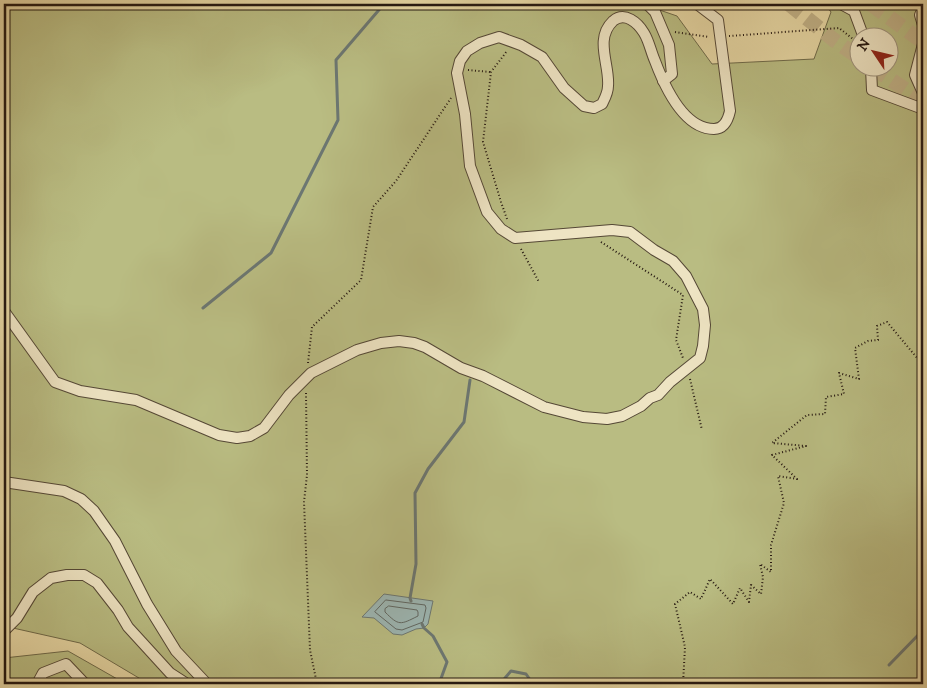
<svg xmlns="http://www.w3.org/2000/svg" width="927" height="688" viewBox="0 0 927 688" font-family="'IM FELL DW Pica',serif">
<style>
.green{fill:#b9bc82;stroke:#6f6a4a;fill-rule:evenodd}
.water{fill:#9cb6b3;stroke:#6c7772}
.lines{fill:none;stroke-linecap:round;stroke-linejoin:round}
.shore{stroke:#606762;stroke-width:1}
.stream{stroke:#6c7772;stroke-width:3}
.highway-tunnel{stroke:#bfb086;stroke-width:15;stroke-dasharray:15 8;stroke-linecap:butt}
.minor-casing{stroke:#554836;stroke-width:12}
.path{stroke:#251811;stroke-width:2;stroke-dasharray:1 2.5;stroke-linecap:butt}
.minor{stroke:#eee4c3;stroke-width:10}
</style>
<rect width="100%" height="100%" fill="#e5d6a3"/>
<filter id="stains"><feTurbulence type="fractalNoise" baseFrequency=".004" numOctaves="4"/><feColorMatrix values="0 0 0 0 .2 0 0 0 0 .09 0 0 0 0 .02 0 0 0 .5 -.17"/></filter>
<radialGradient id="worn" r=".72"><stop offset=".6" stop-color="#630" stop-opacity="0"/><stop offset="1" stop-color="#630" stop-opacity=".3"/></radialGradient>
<g class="green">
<path d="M4,4H642L677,16L712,64L814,59L831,12L825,4H923V684H543L540,681L534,684H149L80,643L4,626ZM860,38H890V68H860Z"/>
<path d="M68,651L126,684H4V658Z"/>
</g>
<path class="water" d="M384,594L433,601L428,624L424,628L416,629L402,635L393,634L374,618L362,617Z"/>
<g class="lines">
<g class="shore">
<path d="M386,600L425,605L426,608L423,622L402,630L396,629L375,612Z"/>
<path d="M389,606L417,610L418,612V616C400,625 399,626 385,612V609Z"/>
</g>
<g class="stream">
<path d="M203,308L271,253L338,120L336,60L384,4"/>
<path d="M411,601L410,598L416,564L415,493L428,469L464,422L470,380"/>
<path d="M422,624L424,628L433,636L447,662L439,684"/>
<path d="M889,665L923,630"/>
<path d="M500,684L511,671L526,674L533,684"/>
</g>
<g class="highway-tunnel">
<path d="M789,4L834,40L860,58"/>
<path d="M871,4L923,42"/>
<path d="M873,68L923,101"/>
</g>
<g class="minor-casing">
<g id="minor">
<path d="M647,4L655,12L669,45L672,74L663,81"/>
<path d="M841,4L854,11L864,38"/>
<path d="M923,8L920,15L923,25"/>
<path d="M923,44L915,75L923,93"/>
<path d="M871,68L872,90L923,109"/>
<path d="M4,311L55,382L80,391L136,400L219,435L237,438L250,436L264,428L289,395L311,373L357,350L381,343L399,341L414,343L425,347L461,368L483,376L544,407L583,417L607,419L622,416L641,406L650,398L658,395L670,382L700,358L703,346L705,325L703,309L686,276L673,261L654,250L630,232L612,230L515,238L501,229L487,212L470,166L465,114L457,73L460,61L467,51L480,43L499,37L521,45L542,57L564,88L584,106L594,108L602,104C605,98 608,93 608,86C610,65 594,39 613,21C625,11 638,23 644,33C649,41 651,52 655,61C664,85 683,129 714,129C724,129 728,120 730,111L718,20L697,4"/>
<path d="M4,482L64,491L81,499L94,511L115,541L147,604L176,651L207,684"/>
<path d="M4,631L17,618L33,592L51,578L67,575H84L97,583L118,610L128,627L170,673L187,684"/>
<path d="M37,684L43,673L66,664L85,684"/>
</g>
</g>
<g class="path">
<path d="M675,32L709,37"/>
<path d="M729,36L839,28L853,39"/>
<path d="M468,70L490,72"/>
<path d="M507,219L501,202L483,142L491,72L507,51"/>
<path d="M601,242L683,295L676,340L683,358"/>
<path d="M521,249L539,282"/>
<path d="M308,363L312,327L361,280L373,207L396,181L451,98"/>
<path d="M690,379L702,430"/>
<path d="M306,393L307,475L304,502L310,650L317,684"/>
<path d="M683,684L685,647L675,604L690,592L701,599L710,579L733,604L740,588L749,602L751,585L761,594L763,577L760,564L771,572V545L784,503L778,476L797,479L772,455L806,446L772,443L807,415L825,414L826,397L844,394L839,373L859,379L855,348L868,341L878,340L877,326L887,322L923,365"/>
</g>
<use href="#minor" class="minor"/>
</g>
<rect width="927" height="688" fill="none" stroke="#e5d6a3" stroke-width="20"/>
<rect x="5" y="5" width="917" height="678" fill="none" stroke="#251811" stroke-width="2.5"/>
<rect x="10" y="10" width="907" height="668" fill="none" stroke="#251811"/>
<g transform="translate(874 52) rotate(305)"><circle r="24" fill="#eee4c3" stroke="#9e927c"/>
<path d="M0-4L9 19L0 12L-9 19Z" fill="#8f2418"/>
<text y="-8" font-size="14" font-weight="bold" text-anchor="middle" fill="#251811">N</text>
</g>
<rect width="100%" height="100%" filter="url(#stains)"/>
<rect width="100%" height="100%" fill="url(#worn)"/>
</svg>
